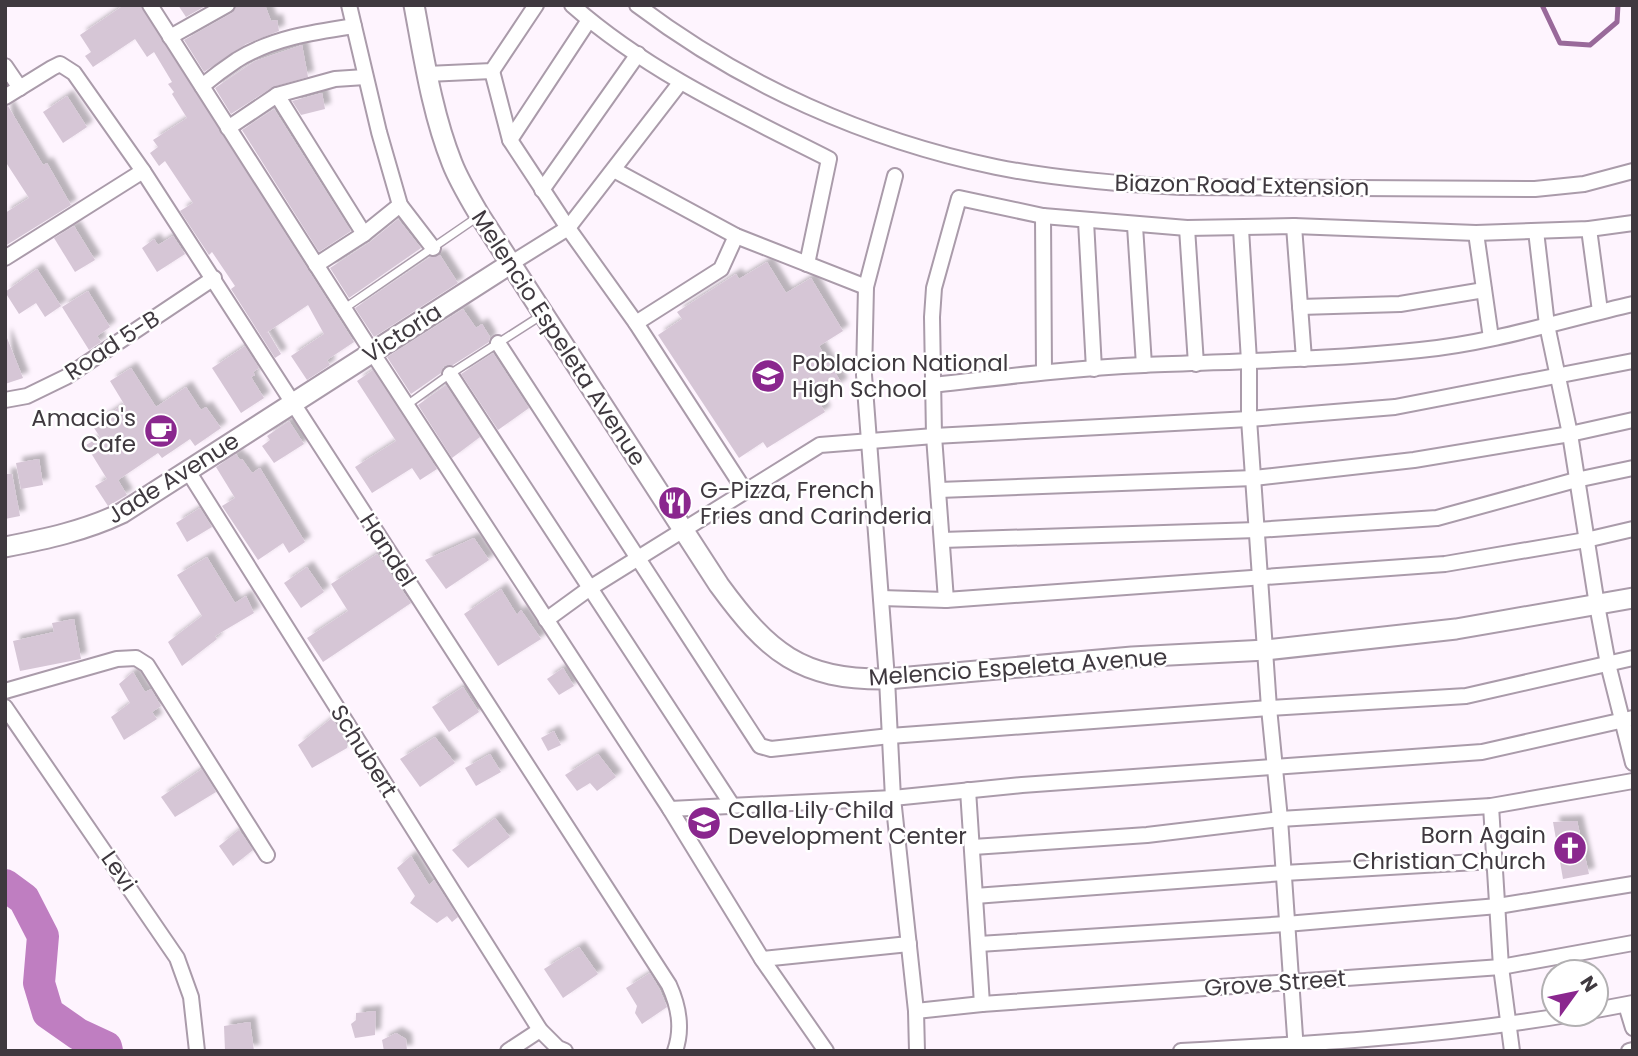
<svg xmlns="http://www.w3.org/2000/svg" width="1638" height="1056" viewBox="0 0 1638 1056" font-family="Poppins,sans-serif">
<style>
.lines{fill:none;stroke-linecap:round;stroke-linejoin:round}
.stream{stroke:#99699a;stroke-width:5}
.river{stroke:#bf7ec1;stroke-width:32}
.building{fill:#d6c6d6;filter:url(#shadow)}
.service-casing{stroke:#aa9baa;stroke-width:10}
.minor-casing{stroke:#aa9baa;stroke-width:18}
.tertiary-casing{stroke:#aa9baa;stroke-width:23}
.service{stroke:#fff;stroke-width:7}
.minor{stroke:#fff;stroke-width:14}
.tertiary{stroke:#fff;stroke-width:19}
.labels{text-anchor:middle;dominant-baseline:central;stroke-width:5;stroke-linejoin:round;paint-order:stroke}
.street-label{font-size:23px;fill:#3f393f;stroke:#fff}
.poi-label{font-size:23px;fill:#3f393f;stroke:#fff;text-anchor:start}
</style>
<defs>
<filter id="shadow"><feDropShadow dx="6" dy="-6" stdDeviation="2" flood-color="#0004"/></filter>
</defs>
<rect width="100%" height="100%" fill="#fef4fe"/>
<g class="lines">
<path class="stream" d="M1542,5L1560,43L1590,45L1617,22L1618,5"/>
<path class="river" d="M5,885L24,899L43,936L39,983L48,1013L78,1034L106,1047L107,1051"/>
</g>
<g class="building">
<path d="M124,5H140L354,342L327,360L330,365L307,380L291,356L324,334L308,305L266,333L268,332L281,354L275,358L231,289L235,286L212,252L209,255L180,211L193,203L165,161L159,166L150,153L158,147L153,140L187,118L172,94L174,92L168,84L172,82L154,52L147,57L135,39L93,67L85,56L91,52L80,35Z"/>
<path d="M178,5H207L186,17Z"/>
<path d="M237,5H265L271,21L277,20L279,31L246,44L204,72L184,40L232,13Z"/>
<path d="M302,45L308,77L273,87L231,114L215,88L255,61Z"/>
<path d="M322,93L325,109L301,115L292,101Z"/>
<path d="M67,96L87,127L63,143L43,112Z"/>
<path d="M8,106L43,165L47,163L71,205L5,246V213L29,198L5,161V107Z"/>
<path d="M274,109L351,231L319,252L242,130Z"/>
<path d="M398,219L421,248L349,298L330,268L370,242Z"/>
<path d="M74,226L95,260L75,272L54,238Z"/>
<path d="M173,236L185,254L157,272L142,248L154,239L158,245Z"/>
<path d="M440,255L458,283L374,337L355,308L430,257Z"/>
<path d="M767,262L786,293L811,278L843,331L819,346L842,384L817,399L825,412L767,448L763,442L739,458L658,335L682,319L677,312L736,274L739,279Z"/>
<path d="M37,269L61,306L45,317L36,303L19,314L5,292Z"/>
<path d="M88,291L110,327L97,336L101,342L89,350L62,307Z"/>
<path d="M463,309L476,328L482,324L490,337L489,342L453,365L444,366L441,373L411,394L387,357Z"/>
<path d="M5,333L23,378L5,384Z"/>
<path d="M245,346L259,368L253,372L255,375L251,377L264,398L241,413L212,368Z"/>
<path d="M493,353L529,408L498,430L461,374Z"/>
<path d="M131,368L156,407L186,387L201,410L206,407L221,428L195,446L190,439L162,458L158,453L118,480L127,495L108,506L95,486L107,479L86,445L100,437L92,425L124,404L110,381Z"/>
<path d="M373,370L437,469L420,480L412,468L372,493L355,467L396,441L357,381Z"/>
<path d="M446,385L480,437L452,458L418,405Z"/>
<path d="M289,421L304,444L274,463L262,446L270,440L267,436Z"/>
<path d="M236,454L240,460L242,459L252,473L260,468L305,542L289,553L283,543L258,560L222,506L235,498L216,467Z"/>
<path d="M39,459L43,485L21,489L16,463Z"/>
<path d="M5,474H12L20,516L5,519Z"/>
<path d="M200,508L212,527L187,542L176,523Z"/>
<path d="M474,538L489,560L446,589L425,560Z"/>
<path d="M377,554L411,603L323,662L307,638L348,611L331,584Z"/>
<path d="M207,557L235,603L246,596L254,613L215,636L217,639L182,666L168,642L202,616L177,575Z"/>
<path d="M307,567L324,592L301,608L284,583Z"/>
<path d="M501,589L517,615L521,610L541,639L498,666L464,614Z"/>
<path d="M74,619L81,659L20,671L13,641L54,632L52,623Z"/>
<path d="M563,668L574,686L559,695L547,679Z"/>
<path d="M133,672L145,692L151,689L161,706L152,712L157,719L124,740L111,717L130,703L119,684Z"/>
<path d="M463,687L479,712L449,732L432,707Z"/>
<path d="M332,718L347,742V748L312,768L298,745Z"/>
<path d="M554,731L561,745L548,751L541,738Z"/>
<path d="M435,737L455,763L420,787L400,759Z"/>
<path d="M490,754L501,772L476,786L465,768Z"/>
<path d="M598,754L616,777L597,791L590,783L577,791L565,775Z"/>
<path d="M202,769L216,792L175,817L161,797Z"/>
<path d="M495,818L510,837L468,868L452,850Z"/>
<path d="M1577,821L1589,874L1563,879L1553,822Z"/>
<path d="M239,830L253,850L233,866L219,846Z"/>
<path d="M411,856L429,885L434,880L458,917L452,922L447,916L437,923L410,903L415,896L397,868Z"/>
<path d="M579,947L598,974L563,998L544,969Z"/>
<path d="M650,973L660,990L667,1007L642,1024L635,1013L637,1006L626,988Z"/>
<path d="M376,1011L375,1035L355,1038L351,1024L356,1020V1013Z"/>
<path d="M250,1022L254,1051H225L224,1026Z"/>
<path d="M396,1033L406,1039L407,1051H384L382,1040Z"/>
</g>
<g class="lines">
<g class="service-casing">
<g id="service">
<path d="M345,308L479,216"/>
<path d="M407,405L450,374L542,315"/>
</g>
</g>
<g class="minor-casing">
<g id="minor">
<path d="M150,5L372,352L670,809L762,959L826,1051"/>
<path d="M349,5L379,132L400,205L433,248"/>
<path d="M572,5C648,72 740,114 829,159L807,264"/>
<path d="M637,5C743,85 866,140 996,167C1056,179 1119,184 1180,187L1535,189L1584,184L1633,171"/>
<path d="M170,37L227,5"/>
<path d="M5,66L20,88"/>
<path d="M492,71L510,140L568,228L636,323L745,491"/>
<path d="M427,74L492,71L536,5"/>
<path d="M202,86C213,77 225,68 237,60C272,38 314,32 354,26"/>
<path d="M277,95L364,234"/>
<path d="M5,97L52,68L60,64L74,73L143,171L669,985C679,1007 683,1028 675,1051"/>
<path d="M228,128L277,95L335,79L365,77"/>
<path d="M510,140L589,20"/>
<path d="M614,170L736,236L866,287"/>
<path d="M895,176L866,287L864,375L887,679L893,798L916,1011L917,1051"/>
<path d="M542,190L638,54"/>
<path d="M1043,216L1044,372"/>
<path d="M1086,221L1094,369"/>
<path d="M1135,226L1144,365"/>
<path d="M1294,226L1304,359"/>
<path d="M1187,228L1196,364"/>
<path d="M1241,229L1249,361V419L1269,708L1280,819L1296,1051"/>
<path d="M1589,229L1600,311"/>
<path d="M1536,231L1547,325L1570,434L1597,605L1608,664L1633,763"/>
<path d="M1476,233L1491,338"/>
<path d="M5,258L143,171"/>
<path d="M510,264L568,228L680,83"/>
<path d="M316,265L364,234L400,205"/>
<path d="M1300,307L1400,304L1484,290"/>
<path d="M636,323L721,269L736,236"/>
<path d="M498,343L760,746L771,749L890,736L1269,708L1466,696L1633,658"/>
<path d="M450,374L732,805"/>
<path d="M933,385C1003,377 1074,368 1144,365C1236,361 1328,360 1420,350C1492,343 1563,320 1633,304"/>
<path d="M5,400L27,396L66,377L214,278"/>
<path d="M188,471L540,1030L558,1048L565,1051"/>
<path d="M939,490L1254,478L1414,460L1570,434L1633,420"/>
<path d="M942,540L1257,530L1437,518L1576,480L1633,468"/>
<path d="M881,598L946,600L1445,564L1586,540L1633,529"/>
<path d="M946,600L934,436L932,317L934,288L959,198L1043,216L1187,228L1294,226L1476,233L1589,229L1633,223"/>
<path d="M546,620L590,588L820,445L934,436L1249,419L1395,407L1633,361"/>
<path d="M5,691L117,659L136,658L147,665L267,855"/>
<path d="M5,707L177,958L191,997L197,1051"/>
<path d="M968,790L982,1004"/>
<path d="M1491,806L1501,967L1512,1051"/>
<path d="M670,809L893,798L1022,785L1482,752L1633,718"/>
<path d="M973,847L1147,835L1280,819L1491,806L1633,781"/>
<path d="M975,896L1284,873L1494,861"/>
<path d="M979,944L1286,924L1498,906L1633,884"/>
<path d="M762,959L909,944"/>
<path d="M1626,1005L1633,1028"/>
<path d="M1596,1010L1633,1003"/>
<path d="M916,1011L982,1004L1501,967L1633,943"/>
<path d="M508,1051L540,1030"/>
<path d="M1181,1051C1312,1044 1444,1036 1573,1014"/>
<path d="M1629,1051L1633,1050"/>
</g>
</g>
<g class="tertiary-casing">
<g id="tertiary">
<path d="M414,5C424,58 432,113 452,163C459,181 470,199 480,216L719,585C768,652 800,680 887,679L1132,657L1266,650L1456,629L1633,598"/>
<path d="M5,547C46,539 84,531 122,513L510,264"/>
</g>
</g>
<use href="#service" class="service"/>
<use href="#minor" class="minor"/>
<use href="#tertiary" class="tertiary"/>
</g>
<defs>
<g id="school-disc" transform="scale(1.75)"><circle r="9.5" fill="#8a278e" stroke="#fff"/><path d="M0-5L7-2L0 1L-7-2ZM-4 1L0 2.5L4 1V4Q0 6-4 4Z" fill="#fff"/></g>
<g id="cafe-disc" transform="scale(1.75)"><circle r="9.5" fill="#8a278e" stroke="#fff"/><path d="M-5.5-4.5H6V0H3Q3 3.5 0 3.5H-2.5Q-5.5 3.5-5.5 0ZM3-3.2v2h1.7v-2ZM-6 4.5H4V6H-6Z" fill="#fff"/></g>
<g id="restaurant-disc" transform="scale(1.75)"><circle r="9.5" fill="#8a278e" stroke="#fff"/><path d="M-5-6h1v4h1v-4h1v4h1v-4h1v5L-1.5 .5V6h-2V.5L-5-1ZM5-6V6H3V1.5H1.5Q1.5-4 5-6Z" fill="#fff"/></g>
<g id="church-disc" transform="scale(1.75)"><circle r="9.5" fill="#8a278e" stroke="#fff"/><path d="M-1.2-6h2.4v3.5h3.3v2.4h-3.3V6h-2.4V-.1h-3.3v-2.4h3.3Z" fill="#fff"/></g>
</defs>
<g fill-rule="evenodd">
<use href="#school-disc" x="768" y="376"/>
<use href="#cafe-disc" x="161" y="431"/>
<use href="#restaurant-disc" x="675" y="503"/>
<use href="#school-disc" x="704" y="823"/>
<use href="#church-disc" x="1570" y="848"/>
</g>
<g class="labels">
<g class="street-label">
<text transform="translate(1242 185) rotate(1)">Biazon Road Extension</text>
<text transform="translate(402 333) rotate(-33)">Victoria</text>
<text transform="translate(559 338) rotate(57)">Melencio Espeleta Avenue</text>
<text transform="translate(112 345) rotate(-33)">Road 5-B</text>
<text transform="translate(173 478) rotate(-32)">Jade Avenue</text>
<text transform="translate(388 550) rotate(57)">Handel</text>
<text transform="translate(1018 667) rotate(-4)">Melencio Espeleta Avenue</text>
<text transform="translate(364 751) rotate(58)">Schubert</text>
<text transform="translate(119 871) rotate(55)">Levi</text>
<text transform="translate(1275 983) rotate(-4)">Grove Street</text>
</g>
<g class="poi-label">
<text x="792" y="363">Poblacion National<tspan x="792" dy="26">High School</tspan></text>
<text x="136" y="418" text-anchor="end">Amacio's<tspan x="136" dy="26">Cafe</tspan></text>
<text x="700" y="490">G-Pizza, French<tspan x="700" dy="26">Fries and Carinderia</tspan></text>
<text x="728" y="810">Calla Lily Child<tspan x="728" dy="26">Development Center</tspan></text>
<text x="1546" y="835" text-anchor="end">Born Again<tspan x="1546" dy="26">Christian Church</tspan></text>
</g>
</g>
<rect width="1638" height="1056" fill="none" stroke="#3f393f" stroke-width="14"/>
<g transform="translate(1575 993) rotate(57)"><circle r="33" fill="#ffffff" stroke="#b2b0b2" stroke-width="2"/>
<path d="M0-5L12 26L0 18L-12 26Z" fill="#8a278e"/>
<text y="-10" font-size="19" font-weight="bold" text-anchor="middle" fill="#3f393f">N</text>
</g>
</svg>
